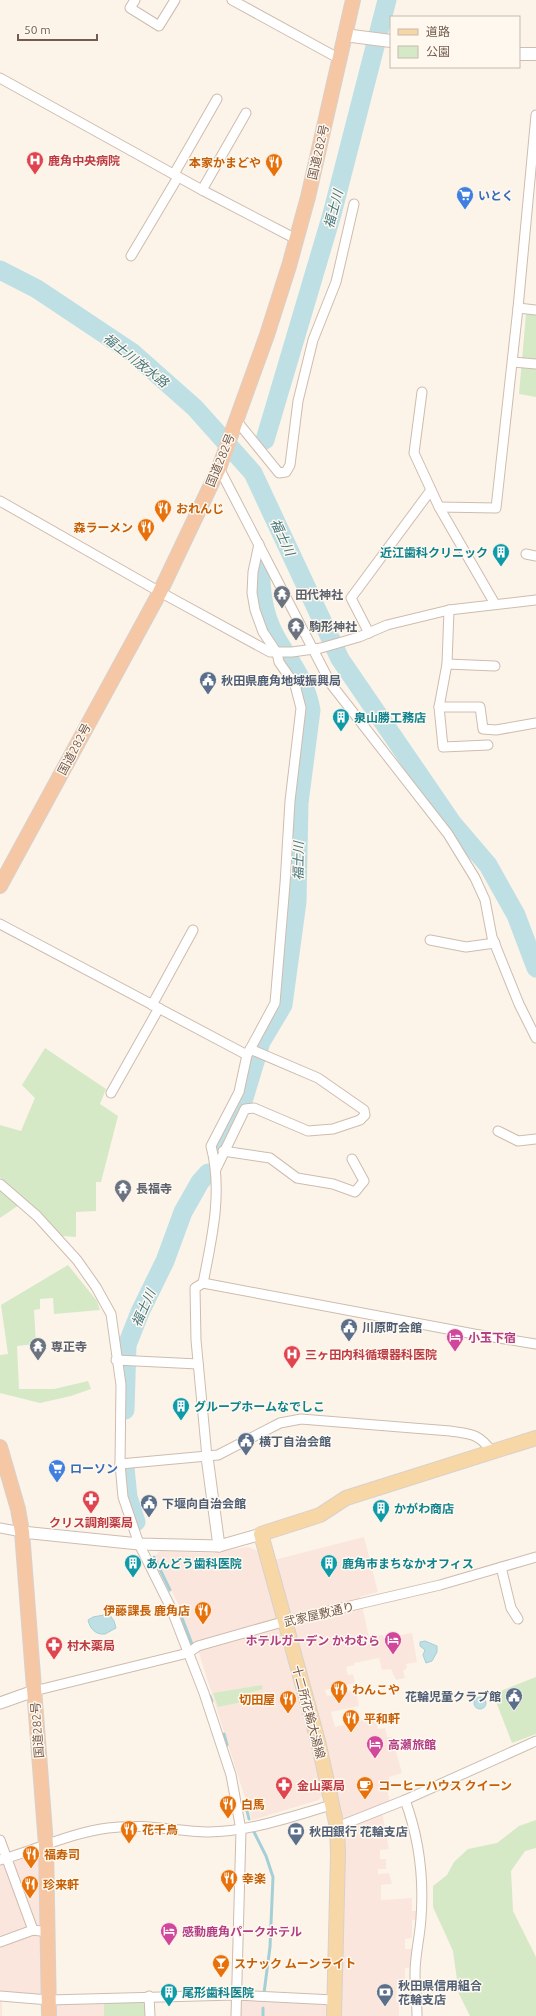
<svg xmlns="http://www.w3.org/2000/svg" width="536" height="2016" viewBox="0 0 536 2016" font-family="Ubuntu,'Noto Sans JP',sans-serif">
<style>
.commercial{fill:#fbe6dd}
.green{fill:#d5e9c7}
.water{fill:#bee0e5;stroke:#a4cfd6}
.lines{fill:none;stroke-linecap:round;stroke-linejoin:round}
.stream{stroke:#a4cfd6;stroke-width:3}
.river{stroke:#bee0e5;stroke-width:19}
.minor-casing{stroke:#cebcaf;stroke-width:11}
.tertiary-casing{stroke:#cebcaf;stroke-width:13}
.secondary-casing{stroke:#d2beaf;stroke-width:14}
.primary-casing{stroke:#d8d1cd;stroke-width:16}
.trunk-casing{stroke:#d8d1cd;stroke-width:16}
.minor{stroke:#fff;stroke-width:9}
.tertiary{stroke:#fff;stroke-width:11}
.secondary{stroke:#fff;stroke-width:12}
.primary{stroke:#f7d7a5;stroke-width:14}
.trunk{stroke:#f5c7a4;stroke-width:14}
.labels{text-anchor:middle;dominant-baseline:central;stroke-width:3;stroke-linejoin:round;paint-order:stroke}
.street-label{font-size:12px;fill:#755b4d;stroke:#fef8ef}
.health-label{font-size:12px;font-weight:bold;fill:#be3a42;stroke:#fef8ef;text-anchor:start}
.food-label{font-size:12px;font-weight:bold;fill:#c56008;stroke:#fef8ef;text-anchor:start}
.shop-label{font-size:12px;font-weight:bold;fill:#366cbe;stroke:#fef8ef;text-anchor:start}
.culture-label{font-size:12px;font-weight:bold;fill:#0d838f;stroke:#fef8ef;text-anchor:start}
.worship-label{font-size:12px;font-weight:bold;fill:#5b616d;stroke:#fef8ef;text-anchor:start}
.service-label{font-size:12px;font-weight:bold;fill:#4e5e75;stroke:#fef8ef;text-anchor:start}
.hotel-label{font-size:12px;font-weight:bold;fill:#b23c85;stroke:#fef8ef;text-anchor:start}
.water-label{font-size:13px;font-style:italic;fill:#447780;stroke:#fef8ef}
</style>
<rect width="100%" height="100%" fill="#fcf4e9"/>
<g class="commercial">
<path d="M364,1537L378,1592L360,1597L369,1637L383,1635L384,1638L412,1633L417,1662L406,1664L407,1668L403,1671L405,1678L396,1680L391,1669L382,1670L379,1658L354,1663L355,1665L346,1667L348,1675L353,1674L355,1683L325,1690L327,1696L356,1690L359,1706L331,1712L335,1727L375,1717L378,1729L385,1728L387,1737H392L402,1773L389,1777L390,1782L386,1783L390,1804L342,1823L274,1560Z"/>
<path d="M248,1547L256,1550L264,1557L324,1793L319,1800L252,1820L198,1650L194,1645L179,1606L155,1556L160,1551L211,1553Z"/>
<path d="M382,1812L389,1849L380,1850V1859H386V1869H378V1874L389,1873L392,1884L381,1885V1900L412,1898V1911H421L422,1919L412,1920V1938L405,1939V1949H417V1967L405,1968V1982H397L396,2001L399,2002V2016H340L343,1828Z"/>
<path d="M46,1845L49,2000L104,1998V2016H49V2000L2,1997V2016H0V1860Z"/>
<path d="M235,1995L334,2000V2016H236Z"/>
</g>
<g class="green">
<path d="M529,312H536V397L519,394L526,314Z"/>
<path d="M45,1048L106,1089L100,1104L118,1116L101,1182H96V1211L76,1212V1237L62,1236L0,1177V1125L21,1131L35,1098L22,1085Z"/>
<path d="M0,1188L19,1205L0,1218Z"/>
<path d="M68,1265L97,1301L100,1310L54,1314L53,1298L40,1299V1309L34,1310L36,1344L17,1346L19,1389H54L88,1381L91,1389L71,1396L40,1403L0,1393V1355L8,1354L1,1305Z"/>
<path d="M536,1677V1734L512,1743L493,1694Z"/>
<path d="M262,1685L263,1689L242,1695L243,1702L218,1707L213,1693Z"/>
<path d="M536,1820V1848L525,1851L511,1871L513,1911L536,1957V2016H470L459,1994L453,1951L433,1907V1886L447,1875L454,1862L468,1849L497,1843L519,1826Z"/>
<path d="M145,1996L146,2016H104V1998Z"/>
</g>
<g class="water">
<path d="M109,1614L114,1621L116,1628L105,1634C96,1635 90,1629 88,1620L93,1617Z"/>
<path d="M425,1641L437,1646V1652L432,1661L426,1663L423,1655L425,1650L420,1646V1642Z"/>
<circle cx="480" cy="1703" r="6"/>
</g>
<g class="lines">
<g class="stream">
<path d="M154,1557L170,1590"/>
<path d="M182,1618L192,1644"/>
<path d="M210,1696L212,1701"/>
<path d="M224,1734L227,1745"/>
<path d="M247,1811L249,1819"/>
<path d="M254,1832L266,1856L273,1877L270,1947L264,1993"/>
<path d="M263,2016V2008"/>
</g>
<g class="river">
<path d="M0,270L37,289L133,353L195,408L253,473L340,659L453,824L488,865L516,915L536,968"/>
<path d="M265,440L332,214L387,0"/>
<path d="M219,1153L244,1098L261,1042L283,1005L297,902L299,803L311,710C306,681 291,663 277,639C264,617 260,589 261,565"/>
<path d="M125,1410L127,1345L140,1312L165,1261L183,1212L200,1182L208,1173"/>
<path d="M125,1468L128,1497L136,1522"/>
</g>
<g class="minor-casing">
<g id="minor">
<path d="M135,0L130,8L159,26L175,0"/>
<path d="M232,0L338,58"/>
<path d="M0,78L202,190L296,239"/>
<path d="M174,174L217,99"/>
<path d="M202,190L246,113"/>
<path d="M131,256L178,177"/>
<path d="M518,308L536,310"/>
<path d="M513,362L536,364"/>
<path d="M422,392L414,453L439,507L495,604"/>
<path d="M236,420L279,473L286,472L290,465L298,401L313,340L336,282L354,204"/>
<path d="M219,468L331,684L448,834L475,878L485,900L492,937L519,1004L536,1038"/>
<path d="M0,501L160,592L270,652H292L321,648L359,637L387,625L449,610L536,600"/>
<path d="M439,507L496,508L518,308L536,115"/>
<path d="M526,554L536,556"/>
<path d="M449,610L447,664L439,707L443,747L488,745"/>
<path d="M369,633L351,598L431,490"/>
<path d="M447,664L495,666"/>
<path d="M439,707H480L483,729L496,730L536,723"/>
<path d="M0,924L247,1055"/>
<path d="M430,940L466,947L495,943"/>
<path d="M152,1005L193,930"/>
<path d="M111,1093L159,1008"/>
<path d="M498,1131L518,1141L536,1139"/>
<path d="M223,1151L270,1158L297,1178L333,1184L355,1192L364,1181L352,1159"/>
<path d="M216,1169L245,1109L254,1108L308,1131L333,1129L360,1120L365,1115L364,1110L318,1078L250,1049"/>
<path d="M0,1184L37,1216L77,1260L96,1287L111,1314L121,1385L120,1464L123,1497L139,1544L171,1608L204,1693L231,1775L241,1830L236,2016"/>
<path d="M203,1283L474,1334L536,1344"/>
<path d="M116,1360L198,1364"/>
<path d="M207,1457L196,1340L195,1288L203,1283C212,1238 223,1191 211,1146L239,1092L247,1055L275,1003L285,884L290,801L301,708L295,685L279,662L277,653L263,632L255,610L252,593L253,572L259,544"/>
<path d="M120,1464L218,1455L280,1423L301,1419L450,1431C470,1434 479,1433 492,1452"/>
<path d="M0,1528L22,1532"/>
<path d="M501,1567L511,1608L518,1619"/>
<path d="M34,1691L188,1653L198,1646L286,1621L440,1585L536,1557"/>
<path d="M405,1800C419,1838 424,1878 421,1918C420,1937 415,1954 415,1973C415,1987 417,2002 417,2016"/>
<path d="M337,1827L405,1800L536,1741"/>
<path d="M0,1840L33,1930L48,1932"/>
<path d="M0,1860C36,1850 70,1833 108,1828C142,1823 174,1831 208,1832C250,1832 292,1816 332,1805"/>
<path d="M0,1942L33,1930"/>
<path d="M0,1996L49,2000L235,1995L334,2000"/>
<path d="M149,1996L150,2016"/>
</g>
</g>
<g class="tertiary-casing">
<g id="tertiary">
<path d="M207,1457L219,1546L261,1534"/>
<path d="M22,1532L139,1544L219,1546"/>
<path d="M0,1703L34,1691"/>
</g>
</g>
<g class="secondary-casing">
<g id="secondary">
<path d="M344,35L391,41"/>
<path d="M519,54H536"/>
</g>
</g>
<g class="primary-casing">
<path id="primary" d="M334,2016L338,1854L337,1827L318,1741L261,1534L320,1515L346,1498L536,1438"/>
</g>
<g class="trunk-casing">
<g id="trunk">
<path d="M0,886L160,592L219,468L267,335L289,266L308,197L353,0"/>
<path d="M0,1447L18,1509L22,1532L46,1845L49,2016"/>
</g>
</g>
<use href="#minor" class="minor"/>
<use href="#tertiary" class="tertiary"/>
<use href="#secondary" class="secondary"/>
<use href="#primary" class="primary"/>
<use href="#trunk" class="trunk"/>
</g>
<defs>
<g id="hospital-pin" transform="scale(0.9)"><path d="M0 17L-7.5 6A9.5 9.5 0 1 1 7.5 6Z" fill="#e0444e" stroke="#fef8ef"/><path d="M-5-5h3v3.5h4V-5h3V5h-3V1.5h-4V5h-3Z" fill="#fff"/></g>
<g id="restaurant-pin" transform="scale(0.9)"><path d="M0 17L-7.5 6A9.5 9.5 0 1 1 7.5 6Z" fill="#e8710a" stroke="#fef8ef"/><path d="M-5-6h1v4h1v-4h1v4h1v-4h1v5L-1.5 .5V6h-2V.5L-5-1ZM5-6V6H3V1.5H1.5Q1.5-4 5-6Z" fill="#fff"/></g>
<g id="supermarket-pin" transform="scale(0.9)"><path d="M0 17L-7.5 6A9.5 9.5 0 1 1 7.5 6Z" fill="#3f7fe0" stroke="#fef8ef"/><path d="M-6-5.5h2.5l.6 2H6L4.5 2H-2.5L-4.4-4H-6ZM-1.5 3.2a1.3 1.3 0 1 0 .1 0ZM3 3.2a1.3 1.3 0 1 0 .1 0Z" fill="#fff"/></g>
<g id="building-pin" transform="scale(0.9)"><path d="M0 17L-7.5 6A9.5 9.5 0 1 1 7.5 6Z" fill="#0f9aa8" stroke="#fef8ef"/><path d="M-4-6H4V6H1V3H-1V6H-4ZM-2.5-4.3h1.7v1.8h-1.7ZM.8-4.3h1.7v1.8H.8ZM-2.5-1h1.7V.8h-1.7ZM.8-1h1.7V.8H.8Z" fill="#fff"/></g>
<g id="temple-pin" transform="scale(0.9)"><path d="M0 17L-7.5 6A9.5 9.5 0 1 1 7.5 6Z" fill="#6b7280" stroke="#fef8ef"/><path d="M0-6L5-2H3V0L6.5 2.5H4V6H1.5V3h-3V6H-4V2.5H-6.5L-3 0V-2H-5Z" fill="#fff"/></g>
<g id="civic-pin" transform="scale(0.9)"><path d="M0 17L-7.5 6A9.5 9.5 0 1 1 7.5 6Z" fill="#5c6f8a" stroke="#fef8ef"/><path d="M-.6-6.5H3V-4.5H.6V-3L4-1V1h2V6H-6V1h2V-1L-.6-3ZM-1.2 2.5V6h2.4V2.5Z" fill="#fff"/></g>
<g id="hotel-pin" transform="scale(0.9)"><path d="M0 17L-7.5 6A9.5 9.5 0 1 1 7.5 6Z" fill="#d1479c" stroke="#fef8ef"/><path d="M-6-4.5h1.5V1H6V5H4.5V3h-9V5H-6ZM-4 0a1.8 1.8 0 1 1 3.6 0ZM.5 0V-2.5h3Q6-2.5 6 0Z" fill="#fff"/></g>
<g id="pharmacy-pin" transform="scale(0.9)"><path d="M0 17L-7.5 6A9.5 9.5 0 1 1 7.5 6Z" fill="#e0444e" stroke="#fef8ef"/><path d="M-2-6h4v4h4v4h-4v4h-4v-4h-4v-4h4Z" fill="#fff"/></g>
<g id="cafe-pin" transform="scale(0.9)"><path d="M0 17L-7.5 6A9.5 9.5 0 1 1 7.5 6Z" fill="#e8710a" stroke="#fef8ef"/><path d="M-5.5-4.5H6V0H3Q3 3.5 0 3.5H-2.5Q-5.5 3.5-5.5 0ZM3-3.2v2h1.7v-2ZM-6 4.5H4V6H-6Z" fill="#fff"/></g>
<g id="bank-pin" transform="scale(0.9)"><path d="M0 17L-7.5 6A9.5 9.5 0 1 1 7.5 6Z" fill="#5c6f8a" stroke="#fef8ef"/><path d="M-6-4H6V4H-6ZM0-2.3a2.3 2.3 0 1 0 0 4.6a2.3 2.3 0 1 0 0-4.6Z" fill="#fff"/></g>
<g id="bar-pin" transform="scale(0.9)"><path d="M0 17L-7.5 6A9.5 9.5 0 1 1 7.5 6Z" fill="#e8710a" stroke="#fef8ef"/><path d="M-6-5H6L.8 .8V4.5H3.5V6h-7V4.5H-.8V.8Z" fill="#fff"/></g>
</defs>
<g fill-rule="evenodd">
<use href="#hospital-pin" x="35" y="160"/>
<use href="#restaurant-pin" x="274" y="162"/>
<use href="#supermarket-pin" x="465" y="195"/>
<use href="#restaurant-pin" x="163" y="508"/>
<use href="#restaurant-pin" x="146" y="527"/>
<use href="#building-pin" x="501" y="552"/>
<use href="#temple-pin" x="282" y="594"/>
<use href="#temple-pin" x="296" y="626"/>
<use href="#civic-pin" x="208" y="680"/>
<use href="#building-pin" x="341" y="717"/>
<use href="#temple-pin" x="123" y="1188"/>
<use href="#civic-pin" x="349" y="1327"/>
<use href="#hotel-pin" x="455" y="1337"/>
<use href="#temple-pin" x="38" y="1346"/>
<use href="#hospital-pin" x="292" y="1354"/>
<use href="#building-pin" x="181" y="1406"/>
<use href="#civic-pin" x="246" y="1441"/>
<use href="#supermarket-pin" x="57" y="1468"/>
<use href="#pharmacy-pin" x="91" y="1499"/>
<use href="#civic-pin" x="149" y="1503"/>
<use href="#building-pin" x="381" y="1508"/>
<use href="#building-pin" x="133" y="1563"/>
<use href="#building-pin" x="329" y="1563"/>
<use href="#restaurant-pin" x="203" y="1610"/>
<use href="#hotel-pin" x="393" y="1640"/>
<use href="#pharmacy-pin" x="54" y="1645"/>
<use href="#restaurant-pin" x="339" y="1689"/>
<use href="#civic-pin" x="514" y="1696"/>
<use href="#restaurant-pin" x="288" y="1699"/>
<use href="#restaurant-pin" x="351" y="1718"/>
<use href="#hotel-pin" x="375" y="1744"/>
<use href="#pharmacy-pin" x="284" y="1785"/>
<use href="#cafe-pin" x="365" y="1785"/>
<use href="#restaurant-pin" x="228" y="1804"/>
<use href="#restaurant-pin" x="129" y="1829"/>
<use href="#bank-pin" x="296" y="1831"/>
<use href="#restaurant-pin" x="31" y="1854"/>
<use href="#restaurant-pin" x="229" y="1878"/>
<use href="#restaurant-pin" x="30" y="1884"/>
<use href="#hotel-pin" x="169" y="1931"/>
<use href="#bar-pin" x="221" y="1963"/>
<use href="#building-pin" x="169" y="1992"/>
<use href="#bank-pin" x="385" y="1992"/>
</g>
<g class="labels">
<g class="street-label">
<text transform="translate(318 152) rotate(-77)">国道282号</text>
<text transform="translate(220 460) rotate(-68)">国道282号</text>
<text transform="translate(74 749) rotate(-62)">国道282号</text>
<text transform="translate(319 1614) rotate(-13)">武家屋敷通り</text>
<text transform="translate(309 1712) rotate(75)">十二所花輪大湯線</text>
<text transform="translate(37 1730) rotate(-94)">国道282号</text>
</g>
<g class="health-label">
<text x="48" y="160">鹿角中央病院</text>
<text x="305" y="1354">三ヶ田内科循環器科医院</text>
<text x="91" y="1522" text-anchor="middle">クリス調剤薬局</text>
<text x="67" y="1645">村木薬局</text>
<text x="297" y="1785">金山薬局</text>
</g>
<g class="food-label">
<text x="261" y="162" text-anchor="end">本家かまどや</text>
<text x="176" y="508">おれんじ</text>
<text x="133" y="527" text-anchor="end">森ラーメン</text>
<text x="190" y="1610" text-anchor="end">伊藤課長 鹿角店</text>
<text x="352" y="1689">わんこや</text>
<text x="275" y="1699" text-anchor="end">切田屋</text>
<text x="364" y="1718">平和軒</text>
<text x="378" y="1785">コーヒーハウス クイーン</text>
<text x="241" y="1804">白馬</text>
<text x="142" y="1829">花千鳥</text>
<text x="44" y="1854">福寿司</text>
<text x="242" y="1878">幸楽</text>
<text x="43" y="1884">珍来軒</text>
<text x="234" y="1963">スナック ムーンライト</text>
</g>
<g class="shop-label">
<text x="478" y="195">いとく</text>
<text x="70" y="1468">ローソン</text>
</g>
<g class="culture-label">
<text x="488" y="552" text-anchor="end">近江歯科クリニック</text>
<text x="354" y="717">泉山勝工務店</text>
<text x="194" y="1406">グループホームなでしこ</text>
<text x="394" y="1508">かがわ商店</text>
<text x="146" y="1563">あんどう歯科医院</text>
<text x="342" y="1563">鹿角市まちなかオフィス</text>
<text x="182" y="1992">尾形歯科医院</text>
</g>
<g class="worship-label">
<text x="295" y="594">田代神社</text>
<text x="309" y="626">駒形神社</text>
<text x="136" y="1188">長福寺</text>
<text x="51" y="1346">専正寺</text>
</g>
<g class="service-label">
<text x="221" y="680">秋田県鹿角地域振興局</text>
<text x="362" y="1327">川原町会館</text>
<text x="259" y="1441">横丁自治会館</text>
<text x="162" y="1503">下堰向自治会館</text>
<text x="501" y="1696" text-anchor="end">花輪児童クラブ館</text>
<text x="309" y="1831">秋田銀行 花輪支店</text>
<text x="398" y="1985">秋田県信用組合<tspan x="398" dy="14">花輪支店</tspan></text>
</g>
<g class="hotel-label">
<text x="468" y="1337">小玉下宿</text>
<text x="380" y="1640" text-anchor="end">ホテルガーデン かわむら</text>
<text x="388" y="1744">高瀬旅館</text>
<text x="182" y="1931">感動鹿角パークホテル</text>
</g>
<g class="water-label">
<text transform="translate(333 209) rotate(-75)">福士川</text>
<text transform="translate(136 360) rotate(38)">福士川放水路</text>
<text transform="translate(283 537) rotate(65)">福士川</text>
<text transform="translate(298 861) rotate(-89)">福士川</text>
<text transform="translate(143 1308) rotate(-66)">福士川</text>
</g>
</g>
<rect x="390" y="16" width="130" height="52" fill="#fef8ef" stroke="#c7b9ae"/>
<rect x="398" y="29" width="20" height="6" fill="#f7d7a5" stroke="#c7b9ae"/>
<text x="426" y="36" font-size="12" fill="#755b4d">道路</text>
<rect x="398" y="46" width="20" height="12" fill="#d5e9c7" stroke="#c7b9ae"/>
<text x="426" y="56" font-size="12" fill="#755b4d">公園</text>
<path d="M18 34v6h79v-6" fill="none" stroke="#755b4d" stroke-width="2"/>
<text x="24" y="34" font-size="12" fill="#755b4d" stroke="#fef8ef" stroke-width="3" paint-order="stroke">50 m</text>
</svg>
